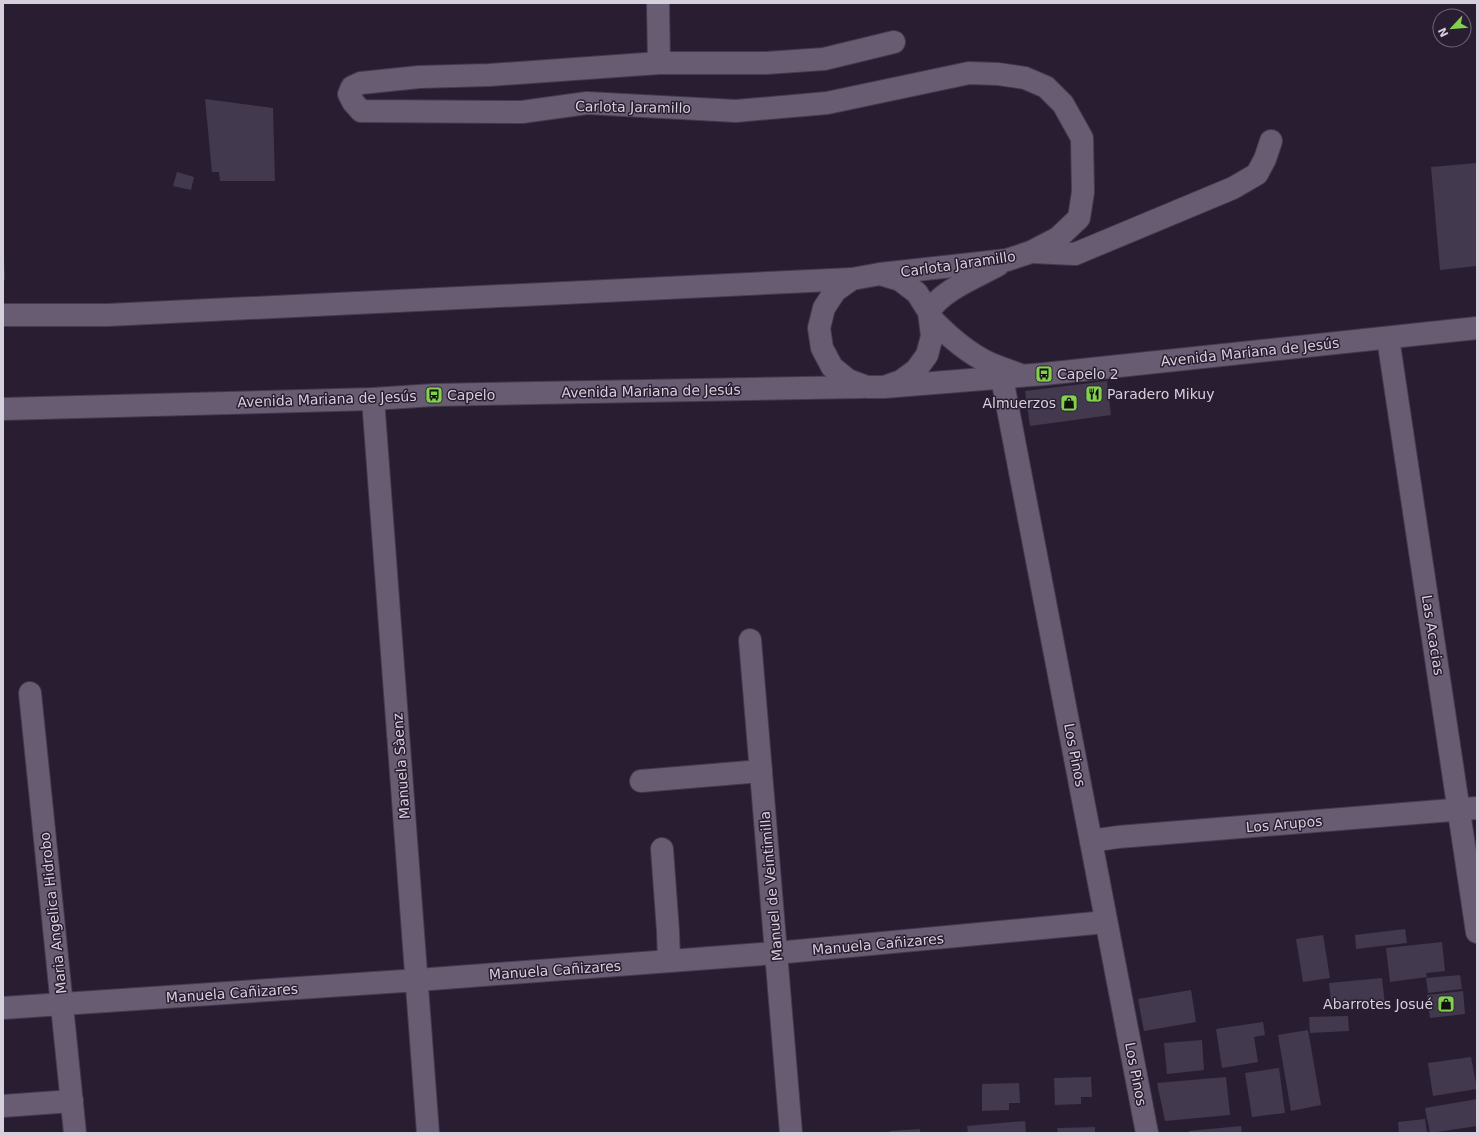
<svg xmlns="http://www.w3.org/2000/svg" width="1480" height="1136" viewBox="0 0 1480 1136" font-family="'DejaVu Sans',sans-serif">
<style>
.building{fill:#42394e}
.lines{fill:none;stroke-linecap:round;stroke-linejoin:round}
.minor-casing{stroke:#443b4c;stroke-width:24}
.minor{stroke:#685c72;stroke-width:22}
.labels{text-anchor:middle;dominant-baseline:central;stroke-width:3;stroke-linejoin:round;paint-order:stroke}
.street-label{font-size:14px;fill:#d6cfdc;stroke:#291e31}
.poi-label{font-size:14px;fill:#d6cfdc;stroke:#291e31;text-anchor:start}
</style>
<rect width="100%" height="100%" fill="#291e31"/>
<g class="building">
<path d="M205,99L273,108L275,181H220L219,172H212Z"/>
<path d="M1477,163V266L1440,270L1431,167Z"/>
<path d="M177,172L194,177L191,190L173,186Z"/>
<path d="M3,258H4L5,280H3Z"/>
<path d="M1107,381L1111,415L1030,426L1025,391Z"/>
<path d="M1405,929L1407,943L1356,949L1355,935Z"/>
<path d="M1323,935L1330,978L1303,982L1296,939Z"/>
<path d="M1442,942L1445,971L1426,973L1427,977L1390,982L1386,948Z"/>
<path d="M1460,975L1462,989L1428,993L1426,978Z"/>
<path d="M1382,978L1385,1005L1332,1010L1329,983Z"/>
<path d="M1191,990L1196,1022L1144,1031L1138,999Z"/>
<path d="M1463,991L1465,1014L1430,1018L1427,995Z"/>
<path d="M1348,1016L1349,1031L1310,1033L1309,1017Z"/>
<path d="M1263,1022L1265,1035L1254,1037L1258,1062L1222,1068L1216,1029Z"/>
<path d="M1308,1030L1321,1105L1291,1111L1278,1035Z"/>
<path d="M1202,1040L1204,1070L1167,1074L1164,1043Z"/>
<path d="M1471,1057L1477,1089L1433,1096L1428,1063Z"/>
<path d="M1279,1068L1285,1113L1252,1117L1245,1073Z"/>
<path d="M1091,1077L1092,1097H1081V1104L1055,1105L1054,1078Z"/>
<path d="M1226,1077L1230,1115L1165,1121L1157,1083Z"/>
<path d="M1019,1083L1020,1103H1009V1110L982,1111V1084Z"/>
<path d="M1477,1099V1126L1430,1133L1425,1108Z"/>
<path d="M1425,1119L1427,1133H1399L1398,1122Z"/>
<path d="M1025,1121L1026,1133H968L967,1126Z"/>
<path d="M1241,1126L1242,1133H1189V1131Z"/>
<path d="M1095,1127V1133H1058L1057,1128Z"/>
<path d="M920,1129V1133H890V1131Z"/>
</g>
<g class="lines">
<g class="minor-casing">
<g id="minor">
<path d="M658,3L659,63"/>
<path d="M1032,252L1075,254L1233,188L1257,174L1265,159L1271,141"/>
<path d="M880,274L1007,260L1031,252L1058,238L1079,218L1083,192L1082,138L1063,104L1046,87L1025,78L998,74L969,73L827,103L736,111L587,103L522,112L361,111L353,102L349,94L352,87L361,83L419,77L489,75L659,63H766L824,59L894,42"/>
<path d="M929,312C940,291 977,277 998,265"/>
<path d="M3,315H108L852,279"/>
<path d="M930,317C947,335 966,352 989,363C998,367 1008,370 1018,374"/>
<path d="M1388,338L1477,932"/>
<path d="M1002,378L1147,1133"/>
<path d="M884,387L901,381L916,370L927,355L932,336L929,312L917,293L900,280L880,274L852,279L835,291L824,308L819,328L822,348L832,367L848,380L867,387H884L1044,374L1477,328"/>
<path d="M373,399L428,1133"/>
<path d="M3,409L373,399L434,395L861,387"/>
<path d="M750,640L791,1133"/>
<path d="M30,693L75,1133"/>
<path d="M641,781L761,771"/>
<path d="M1091,841L1118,837L1477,808"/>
<path d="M662,849L668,931L669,961"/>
<path d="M3,1008L418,980L776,953L1106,922"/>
<path d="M3,1106L72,1101"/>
</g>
</g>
<use href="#minor" class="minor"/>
</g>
<defs>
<g id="bus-square" transform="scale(0.9)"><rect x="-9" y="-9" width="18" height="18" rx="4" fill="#83d04e" stroke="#291e31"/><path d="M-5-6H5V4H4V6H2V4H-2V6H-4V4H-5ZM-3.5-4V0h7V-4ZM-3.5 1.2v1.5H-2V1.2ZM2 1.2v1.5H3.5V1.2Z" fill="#111"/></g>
<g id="restaurant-square" transform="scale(0.9)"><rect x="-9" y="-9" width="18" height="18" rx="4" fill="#83d04e" stroke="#291e31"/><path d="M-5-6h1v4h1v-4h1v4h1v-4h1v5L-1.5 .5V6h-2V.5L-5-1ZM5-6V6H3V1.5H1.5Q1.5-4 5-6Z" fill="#111"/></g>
<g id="shop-square" transform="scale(0.9)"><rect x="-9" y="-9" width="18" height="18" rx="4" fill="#83d04e" stroke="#291e31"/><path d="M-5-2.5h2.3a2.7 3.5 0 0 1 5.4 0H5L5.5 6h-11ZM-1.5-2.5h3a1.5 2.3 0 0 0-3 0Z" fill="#111"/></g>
</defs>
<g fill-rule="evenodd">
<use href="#bus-square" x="1044" y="374"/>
<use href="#restaurant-square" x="1094" y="394"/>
<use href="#bus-square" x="434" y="395"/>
<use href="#shop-square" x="1069" y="403"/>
<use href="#shop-square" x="1446" y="1004"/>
</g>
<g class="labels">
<g class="street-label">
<text transform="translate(633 107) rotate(1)">Carlota Jaramillo</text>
<text transform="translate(958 264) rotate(-8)">Carlota Jaramillo</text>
<text transform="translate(1250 352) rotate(-6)">Avenida Mariana de Jesús</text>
<text transform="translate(651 391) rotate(-1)">Avenida Mariana de Jesús</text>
<text transform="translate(327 399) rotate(-2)">Avenida Mariana de Jesús</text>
<text transform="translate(1433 635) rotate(81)">Las Acacias</text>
<text transform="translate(1075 755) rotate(79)">Los Pinos</text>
<text transform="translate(401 766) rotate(-94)">Manuela Sàenz</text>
<text transform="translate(1284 824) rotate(-5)">Los Arupos</text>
<text transform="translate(771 886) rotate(-95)">Manuel de Veintimilla</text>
<text transform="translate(53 913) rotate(-96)">Maria Angelica Hidrobo</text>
<text transform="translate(878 944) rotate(-5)">Manuela Cañizares</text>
<text transform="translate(555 970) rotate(-4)">Manuela Cañizares</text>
<text transform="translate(232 993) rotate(-4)">Manuela Cañizares</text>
<text transform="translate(1136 1074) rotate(79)">Los Pinos</text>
</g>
<g class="poi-label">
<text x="1057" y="374">Capelo 2</text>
<text x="1107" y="394">Paradero Mikuy</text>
<text x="447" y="395">Capelo</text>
<text x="1056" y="403" text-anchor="end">Almuerzos</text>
<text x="1433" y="1004" text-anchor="end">Abarrotes Josué</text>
</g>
</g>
<rect width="1480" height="1136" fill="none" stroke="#d6cfdc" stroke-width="8"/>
<g transform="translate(1452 28) rotate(244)"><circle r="19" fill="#291e31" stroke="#6e6575"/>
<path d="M0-3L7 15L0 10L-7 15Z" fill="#83d04e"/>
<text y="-6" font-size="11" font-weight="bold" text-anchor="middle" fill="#d6cfdc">N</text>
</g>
</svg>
